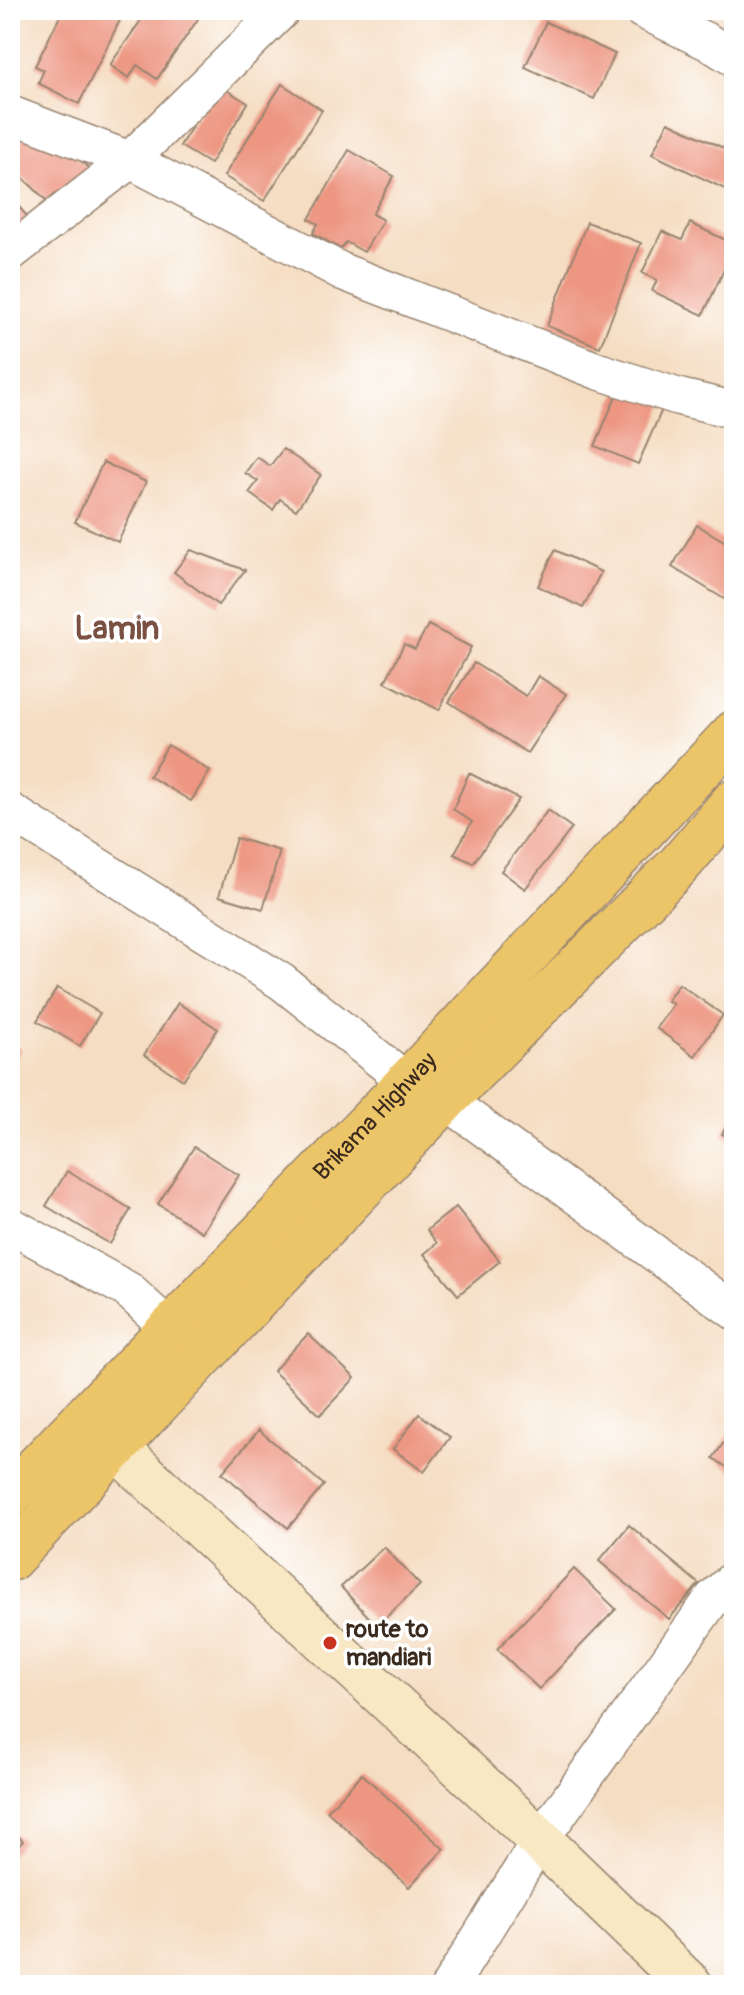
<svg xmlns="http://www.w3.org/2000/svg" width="744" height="1995" viewBox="0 0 744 1995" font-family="Pangolin,sans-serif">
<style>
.building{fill:#ed9682}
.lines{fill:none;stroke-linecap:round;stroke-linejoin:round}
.minor-casing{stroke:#988470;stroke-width:39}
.secondary-casing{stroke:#988470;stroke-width:47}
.trunk-casing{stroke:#988470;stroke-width:47}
.minor{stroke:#fff;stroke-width:36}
.secondary{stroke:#f8e8c3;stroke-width:44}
.trunk{stroke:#edc569;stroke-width:44}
.poi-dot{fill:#c8321e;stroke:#fff;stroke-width:3}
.labels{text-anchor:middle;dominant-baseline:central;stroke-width:7;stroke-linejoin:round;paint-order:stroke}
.street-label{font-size:24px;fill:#3b2a1e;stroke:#fff}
.poi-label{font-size:24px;font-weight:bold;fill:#3b2a1e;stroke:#fff;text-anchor:start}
.district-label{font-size:32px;font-weight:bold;fill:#795041;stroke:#fff}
</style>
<rect width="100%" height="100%" fill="#fff"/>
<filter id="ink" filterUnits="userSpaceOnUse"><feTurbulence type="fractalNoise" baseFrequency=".0125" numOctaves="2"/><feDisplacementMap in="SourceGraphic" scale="16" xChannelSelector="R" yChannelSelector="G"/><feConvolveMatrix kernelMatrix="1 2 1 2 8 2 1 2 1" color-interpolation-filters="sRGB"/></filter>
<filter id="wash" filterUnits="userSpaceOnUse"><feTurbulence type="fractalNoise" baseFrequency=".006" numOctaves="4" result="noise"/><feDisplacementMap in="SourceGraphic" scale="32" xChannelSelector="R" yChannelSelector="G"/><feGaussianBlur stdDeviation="1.8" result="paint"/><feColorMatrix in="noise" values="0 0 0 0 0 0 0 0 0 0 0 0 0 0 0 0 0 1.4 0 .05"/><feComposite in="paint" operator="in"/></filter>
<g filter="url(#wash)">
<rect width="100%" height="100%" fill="#f5ddc2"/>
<g id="blocks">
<g class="building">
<path d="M63,10H109L122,16L79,104L38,83L44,70L35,66Z"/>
<path d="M148,10H185L198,19L157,79L137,65L129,78L110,65Z"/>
<path d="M546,22L615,54L594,99L525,67Z"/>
<path d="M282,84L322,110L264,201L224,176Z"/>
<path d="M218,85L248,103L210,164L180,146Z"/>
<path d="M668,122L734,153V186L731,192L652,154Z"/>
<path d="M29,133H52L94,173L57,211L10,165V138L12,136L19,143Z"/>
<path d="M349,150L394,176L372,214L383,220L364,252L346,242L341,249L313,233L318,224L309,219Z"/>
<path d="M10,197L34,224L10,245Z"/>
<path d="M587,222L641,243L600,347L547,326Z"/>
<path d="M690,223L734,244V248L703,315L652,291L657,280L642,273L662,231L682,240Z"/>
<path d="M620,386L664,405L638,464L595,446Z"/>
<path d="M283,449L321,475L296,510L280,499L273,510L249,493L258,481L245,473L257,457L270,466Z"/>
<path d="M103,462L146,482L118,542L75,522Z"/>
<path d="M697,525L734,547V605L672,567Z"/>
<path d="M191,550L245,570L218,605L174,572Z"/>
<path d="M555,550L601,572L583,608L538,586Z"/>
<path d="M428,625L471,647L439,710L385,682L404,644L415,649Z"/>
<path d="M474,663L526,696L538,676L566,694L527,753L449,702Z"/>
<path d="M168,745L210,771L191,801L149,776Z"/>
<path d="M469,773L519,799L473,863L454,854L472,822L453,809Z"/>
<path d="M548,810L572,828L525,889L501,871Z"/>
<path d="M236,838L280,851L263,909L219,896Z"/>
<path d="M679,984L723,1015L695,1056L656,1028L673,1004L667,1001Z"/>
<path d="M57,988L100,1013L80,1046L37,1021Z"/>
<path d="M178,1003L218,1029L183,1080L144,1055Z"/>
<path d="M10,1043L21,1049L10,1070Z"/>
<path d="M734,1114V1141L722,1134Z"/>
<path d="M194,1147L239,1175L202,1232L158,1204Z"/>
<path d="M67,1171L131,1209L110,1244L46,1206Z"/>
<path d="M456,1207L500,1261L458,1295L424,1254L437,1243L427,1230Z"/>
<path d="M308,1334L355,1378L320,1415L273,1371Z"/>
<path d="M419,1414L450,1437L424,1472L393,1449Z"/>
<path d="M734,1428V1472L713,1458Z"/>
<path d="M259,1430L324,1485L288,1528L222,1473Z"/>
<path d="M629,1525L699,1584L669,1619L599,1561Z"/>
<path d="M384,1547L420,1585L377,1626L341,1587Z"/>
<path d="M574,1569L616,1609L539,1689L497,1649Z"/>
<path d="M362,1774L444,1849L409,1887L327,1811Z"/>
<path d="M10,1829L23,1841L10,1856Z"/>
</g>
</g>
</g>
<g filter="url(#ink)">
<use href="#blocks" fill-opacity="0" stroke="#988470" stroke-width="2"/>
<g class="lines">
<g class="minor-casing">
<g id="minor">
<path d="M642,10L708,42L734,58"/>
<path d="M10,114L130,160L343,272L598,371L679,397L734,410"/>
<path d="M10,253L130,160L282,10"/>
<path d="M10,811L282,982L408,1082"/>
<path d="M445,1100L734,1311"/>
<path d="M10,1225L128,1290L169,1328"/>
<path d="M450,1985L540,1840L713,1598L734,1579"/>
</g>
</g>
<g class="secondary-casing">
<path id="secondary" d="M90,1421L116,1448L540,1840L690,1985"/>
</g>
<g class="trunk-casing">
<g id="trunk">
<path id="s1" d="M10,1495L408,1082L734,733"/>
<path d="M10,1559L445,1100L679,865L734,801"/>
</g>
</g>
<use href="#minor" class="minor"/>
<use href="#secondary" class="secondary"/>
<use href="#trunk" class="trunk"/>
</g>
</g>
<circle class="poi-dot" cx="330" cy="1643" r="8"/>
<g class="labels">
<g class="street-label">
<text stroke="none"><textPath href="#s1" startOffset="526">Brikama Highway</textPath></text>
</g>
<g class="poi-label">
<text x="346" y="1629">route to<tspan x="346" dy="28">mandiari</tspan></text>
</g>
<g class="district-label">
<text x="117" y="629">Lamin</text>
</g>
</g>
<rect width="744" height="1995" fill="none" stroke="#fff" stroke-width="40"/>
</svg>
